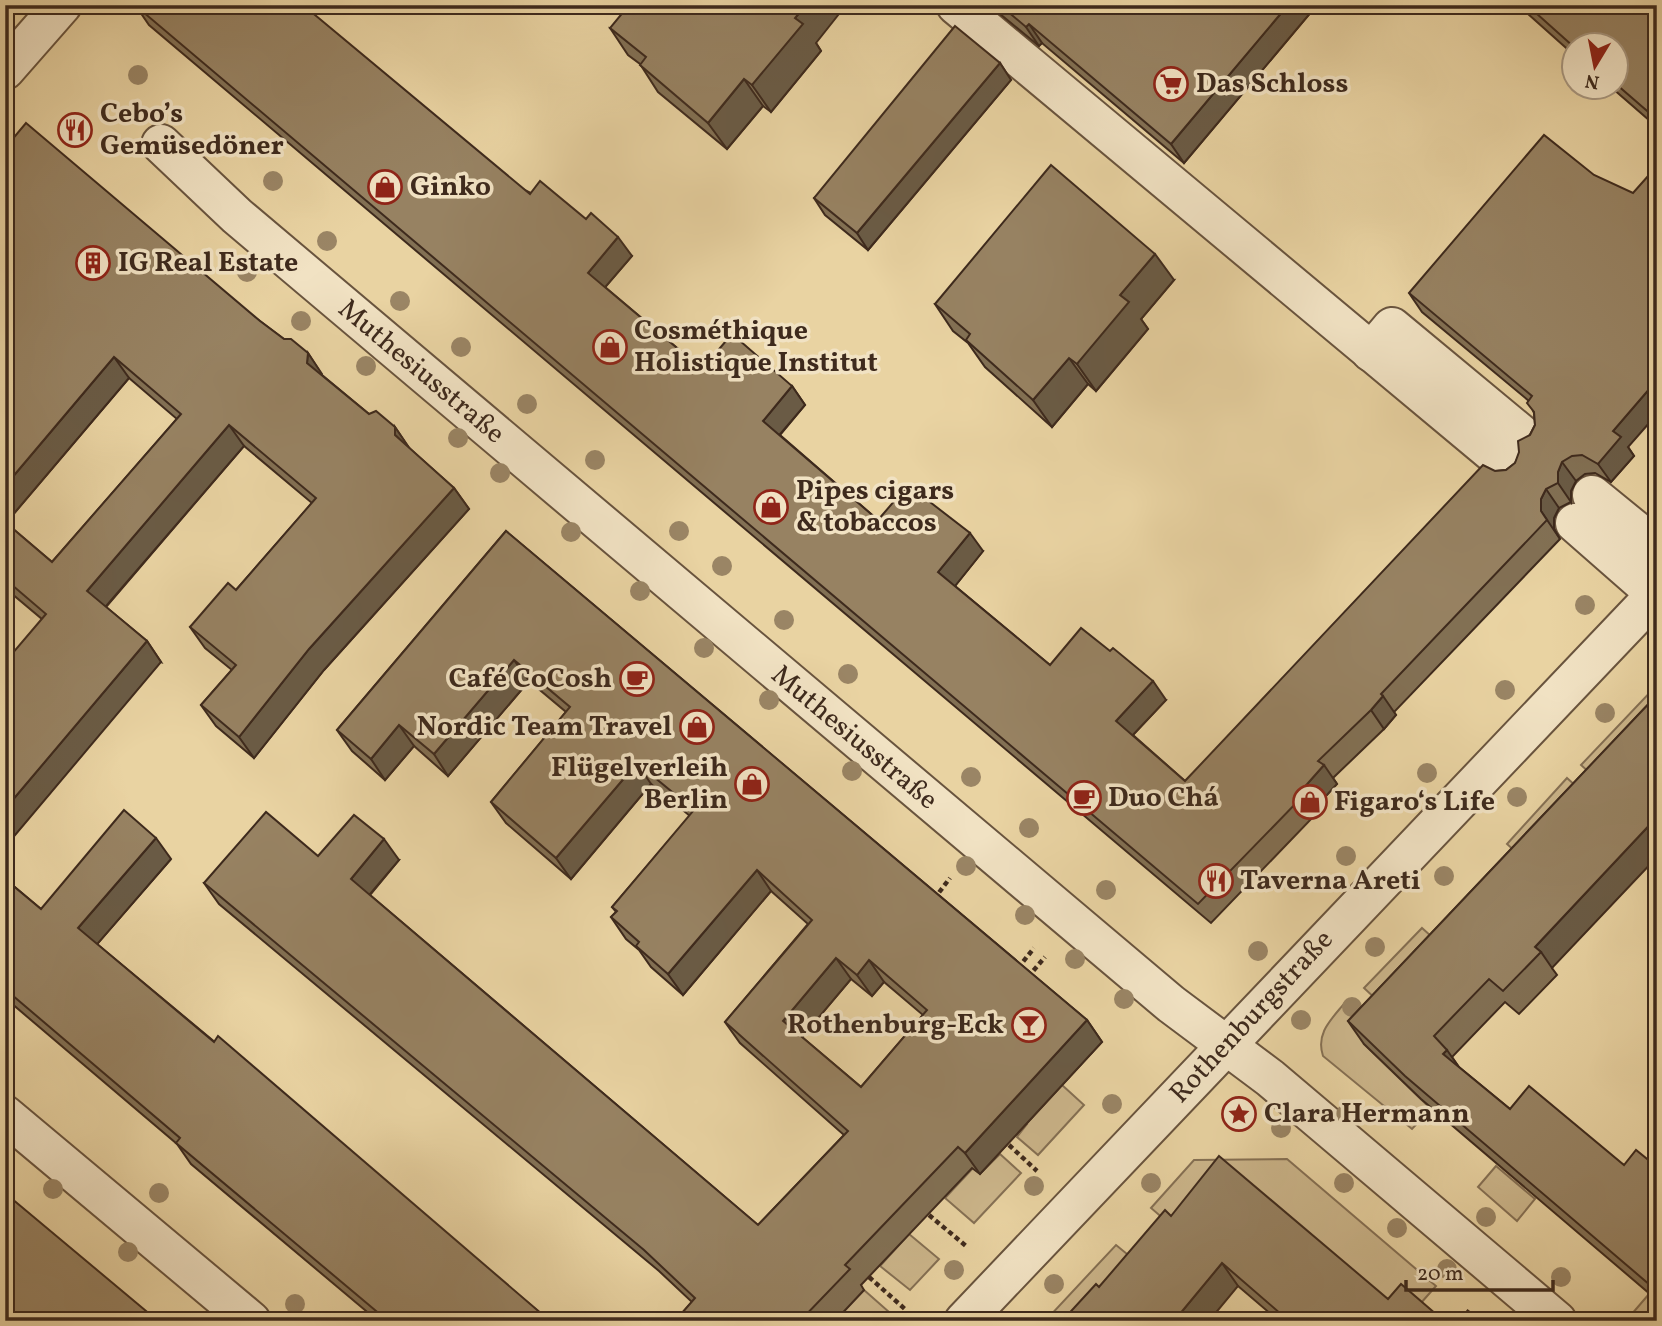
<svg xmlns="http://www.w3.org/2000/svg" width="1662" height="1326" viewBox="0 0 1662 1326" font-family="Vollkorn,serif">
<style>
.green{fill:#ccb68b;stroke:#857054;stroke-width:2}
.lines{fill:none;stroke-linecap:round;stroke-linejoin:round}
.minor-casing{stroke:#69543e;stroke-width:42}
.path{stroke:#3e2a1d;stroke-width:4.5;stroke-dasharray:5 3.5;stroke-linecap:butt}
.minor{stroke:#f1e2c3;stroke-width:38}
.tree{fill:#9a8565}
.wall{fill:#827054;stroke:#3e2a1d;stroke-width:2;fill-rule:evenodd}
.shaded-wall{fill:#6a5b45;stroke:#3e2a1d;stroke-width:2}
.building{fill:#978262;stroke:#3e2a1d;stroke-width:2;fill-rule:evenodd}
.labels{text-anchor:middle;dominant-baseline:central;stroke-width:7;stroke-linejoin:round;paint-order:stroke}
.poi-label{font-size:28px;font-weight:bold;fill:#3e2a1d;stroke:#f1e2c3;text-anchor:start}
.street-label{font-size:28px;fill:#3e2a1d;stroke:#f1e2c3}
</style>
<rect width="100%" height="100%" fill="#e9d3a2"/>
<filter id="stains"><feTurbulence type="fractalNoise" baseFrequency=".00286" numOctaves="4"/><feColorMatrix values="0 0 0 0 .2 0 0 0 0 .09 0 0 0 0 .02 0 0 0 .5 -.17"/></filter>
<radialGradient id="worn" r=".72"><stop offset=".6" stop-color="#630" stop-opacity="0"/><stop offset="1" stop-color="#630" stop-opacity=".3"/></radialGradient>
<g class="green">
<path d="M1657,685V726L1601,783L1581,765Z"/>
<path d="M1567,778L1587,796L1527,862L1507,844Z"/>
<path d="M1422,928L1450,953L1392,1014L1364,988Z"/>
<path d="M1347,1000L1378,1029L1364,1044L1431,1109L1412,1129L1323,1056C1315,1032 1333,1018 1347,1000Z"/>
<path d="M1062,1085L1084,1105L1038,1155L1017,1137L1027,1124L1021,1117Z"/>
<path d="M1000,1154L1021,1173L974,1223L945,1198L973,1168L980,1174Z"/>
<path d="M1287,1159L1436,1286L1405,1321L1187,1239L1151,1208L1194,1160Z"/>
<path d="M1496,1166L1535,1199L1517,1221L1478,1187Z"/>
<path d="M909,1234L939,1259L910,1290L880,1266Z"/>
<path d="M1116,1245L1149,1272L1100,1321L1046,1320Z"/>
<path d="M864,1290L889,1312L880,1321H829L840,1315Z"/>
<path d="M1649,1294L1657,1301V1321H1638L1631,1315Z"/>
</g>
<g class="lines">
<g class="minor-casing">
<g id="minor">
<path d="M956,5L1511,468"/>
<path d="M5,70L62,5"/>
<path d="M161,144L237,216L1171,1004L1270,1078L1557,1321"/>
<path d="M1371,352L1392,327L1527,439"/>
<path d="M1592,495L1657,548"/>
<path d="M1575,523L1656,594"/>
<path d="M5,1115L251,1321"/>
<path d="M964,1321L1657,593"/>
</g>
</g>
<g class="path">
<path d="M934,899L950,878"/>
<path d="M1018,968L1034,948"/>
<path d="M1028,977L1045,957"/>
<path d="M1009,1145L1037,1171"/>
<path d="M929,1215L966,1246"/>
<path d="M869,1277L906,1310"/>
<path d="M1461,1321L1471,1308"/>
</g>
<use href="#minor" class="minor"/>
</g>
<g class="tree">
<circle cx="138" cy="75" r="10"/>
<circle cx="273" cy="181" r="10"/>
<circle cx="327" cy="241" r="10"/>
<circle cx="247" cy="272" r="10"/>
<circle cx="400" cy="301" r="10"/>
<circle cx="301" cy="321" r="10"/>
<circle cx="461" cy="347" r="10"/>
<circle cx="366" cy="366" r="10"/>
<circle cx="527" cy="404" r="10"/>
<circle cx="458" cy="438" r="10"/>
<circle cx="595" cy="460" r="10"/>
<circle cx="500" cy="473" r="10"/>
<circle cx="679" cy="531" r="10"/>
<circle cx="571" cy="532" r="10"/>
<circle cx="722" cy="566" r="10"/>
<circle cx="640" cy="591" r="10"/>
<circle cx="1585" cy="605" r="10"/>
<circle cx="784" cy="620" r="10"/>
<circle cx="704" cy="648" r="10"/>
<circle cx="848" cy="674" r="10"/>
<circle cx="1505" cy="690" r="10"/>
<circle cx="769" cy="700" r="10"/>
<circle cx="1605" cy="713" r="10"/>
<circle cx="852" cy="771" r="10"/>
<circle cx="1427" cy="773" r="10"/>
<circle cx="971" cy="777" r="10"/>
<circle cx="1517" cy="797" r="10"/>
<circle cx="1029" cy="828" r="10"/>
<circle cx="1346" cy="856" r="10"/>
<circle cx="966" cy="866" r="10"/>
<circle cx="1444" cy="876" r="10"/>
<circle cx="1106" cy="890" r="10"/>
<circle cx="1025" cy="915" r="10"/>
<circle cx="1375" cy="947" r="10"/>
<circle cx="1258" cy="951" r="10"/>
<circle cx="1075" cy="959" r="10"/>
<circle cx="1124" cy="999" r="10"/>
<circle cx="1352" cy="1007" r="10"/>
<circle cx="1301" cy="1020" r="10"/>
<circle cx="1112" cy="1104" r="10"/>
<circle cx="1346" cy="1114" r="10"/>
<circle cx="1281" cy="1128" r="10"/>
<circle cx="1151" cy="1183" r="10"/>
<circle cx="1344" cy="1183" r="10"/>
<circle cx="1034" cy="1186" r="10"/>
<circle cx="53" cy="1189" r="10"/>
<circle cx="159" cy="1193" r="10"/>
<circle cx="1486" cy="1217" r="10"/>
<circle cx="1397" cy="1228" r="10"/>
<circle cx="128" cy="1252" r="10"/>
<circle cx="1447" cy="1269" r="10"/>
<circle cx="954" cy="1270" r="10"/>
<circle cx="1561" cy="1277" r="10"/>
<circle cx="1054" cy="1284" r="10"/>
<circle cx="295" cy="1304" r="10"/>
</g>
<g class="wall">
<path d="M992,5H1317L1184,163L1042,43L1039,46L994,9Z"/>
<path d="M1518,5H1657V127L1612,88H1616V46H1574V55Z"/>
<path d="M136,6L586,219L632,256L605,287L702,369L792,386L805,405L780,435L878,520L983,551L955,586L1050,665L1166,700L1133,735L1185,781L1495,471L1506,470L1515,463L1535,425L1534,413L1529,401L1422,312L1409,293L1628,447L1634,456L1611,482L1595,473L1585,474L1576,481L1571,491V502L1559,508L1554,518V529L1560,539L1394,712L1396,715L1384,729L1333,778L1337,784L1313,810L1316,814L1211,923L149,25Z"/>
<path d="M610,28L816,43L821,51L771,112L763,106L727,149L658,92L640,64L628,55Z"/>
<path d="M1000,63L1011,80L868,250L825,215L814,198Z"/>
<path d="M5,148L260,321L284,339L308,353L322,375L369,414L395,427L409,448L454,488L469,509L324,670L254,758L216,726L201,705L232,670L205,648L190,627L236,590L312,503L244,446L106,607L147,641L161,662L42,619L5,588ZM129,378L177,419L52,562L6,523Z"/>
<path d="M1174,280L1141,319L1148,329L1096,391L1088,384L1052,427L985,367L968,343L953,331L935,304Z"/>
<path d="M506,531L1087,1020L1102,1042L980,1174L972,1168L861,1285L864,1290L835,1321H675L692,1302L659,1271L219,904L204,883L318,856L399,860L370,895L758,1225L844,1135L740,1043L725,1022L808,924L771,891L683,995L651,967L639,950L626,939L611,917L616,912L612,907L690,816L651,784L571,879L506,823L491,802L566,712L529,681L448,776L414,746L385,780L352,751L337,730ZM851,979L872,996L884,982L923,1015L861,1087L802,1037Z"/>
<path d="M1657,695L1552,968L1557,975L1519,1014L1505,1002L1452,1057L1459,1067L1510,1109L1624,1165L1657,1167V1300L1421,1099L1364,1044L1348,1021Z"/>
<path d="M171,859L97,944L550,1321H378L191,1164L177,1144L11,1003L6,1009L5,1008V879L41,909Z"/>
<path d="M1171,1216L1388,1299L1444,1321H1279L1238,1286L1099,1287Z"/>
</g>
<g class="shaded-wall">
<path d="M806,5H846L816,43L821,51L771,112L752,85L795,18Z"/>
<path d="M1288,5H1317L1184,163L1171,144Z"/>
<path d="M1029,24L1042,43L1039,46L1026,27Z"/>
<path d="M1000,63L1011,80L868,250L857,233Z"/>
<path d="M744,79L763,106L727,149L708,123Z"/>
<path d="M1657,111V121L1653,116Z"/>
<path d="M618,237L632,256L601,292L588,273Z"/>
<path d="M1155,254L1174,280L1141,319L1148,329L1096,391L1077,364L1120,295Z"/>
<path d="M308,353L322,374V384L307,363Z"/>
<path d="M114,357L129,378L5,524V486Z"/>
<path d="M1069,358L1088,384L1052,427L1033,400Z"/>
<path d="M1657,380V414L1628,447L1634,456L1611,482L1598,464L1613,431Z"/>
<path d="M792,386L805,405L776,439L763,421Z"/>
<path d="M229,425L244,446L101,612L87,591Z"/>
<path d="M395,427L410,449L395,435Z"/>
<path d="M1562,462L1576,481L1571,491V502L1558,483V472Z"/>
<path d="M454,488L469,509L324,670L254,758L239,737L309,649Z"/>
<path d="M1546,489L1559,508L1554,518V529L1560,539L1541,511V499Z"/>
<path d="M970,533L983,551L951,591L938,572Z"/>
<path d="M147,641L161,662L5,847V809Z"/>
<path d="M514,660L529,681L448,776L434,754Z"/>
<path d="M1153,681L1166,700L1129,739L1116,721Z"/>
<path d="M1383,696L1396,715L1384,729L1371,710Z"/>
<path d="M399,725L414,746L385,780L371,759Z"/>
<path d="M637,763L651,784L571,879L556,858Z"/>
<path d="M1324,765L1337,784L1313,810L1300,792Z"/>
<path d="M1657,817V857L1552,968L1541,952L1535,947Z"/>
<path d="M156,838L171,859L93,949L78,928Z"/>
<path d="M384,839L399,860L365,900L351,879Z"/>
<path d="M757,870L771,891L683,995L668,974Z"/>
<path d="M836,958L851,979L798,1042L783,1021Z"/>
<path d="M869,960L884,982L872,996L857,975Z"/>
<path d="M5,994L11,1003L6,1009L5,1007Z"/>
<path d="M1087,1020L1102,1042L980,1174L965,1153Z"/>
<path d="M1447,1050L1463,1073L1443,1054Z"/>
<path d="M1222,1263L1238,1286L1209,1321H1174Z"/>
</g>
<g class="building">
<path d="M137,5H303L530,194L540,181L586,219L591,213L618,237L588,273L702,369L732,334L792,386L763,421L878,520L908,485L970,533L938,572L1050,665L1081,628L1110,651L1113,648L1153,681L1116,721L1185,781L1483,465L1495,471L1506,470L1515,463L1519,452L1518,441L1530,435L1535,425L1534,412L1527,403L1532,396L1409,293L1544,135L1594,175L1633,193L1657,166V380L1613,431L1621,437L1598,464L1582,455L1572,456L1562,462L1558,472V483L1546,489L1541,499V511L1547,520L1381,694L1383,696L1371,710L1318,761L1324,765L1300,792L1303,796L1198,904L136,6Z"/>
<path d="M629,5H806L795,18L803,24L752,85L744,79L708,123L640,65L646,57L610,28Z"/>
<path d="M1000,5H1288L1171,144L1029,24L1026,27Z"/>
<path d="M1527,5H1657V111L1653,116L1616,84V46H1574V47Z"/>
<path d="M955,26L1000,63L857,233L814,198Z"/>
<path d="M26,123L260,321L284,339H291L308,353L307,363L369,414L376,411L395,427V435L454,488L309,649L239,737L201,705L236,665L190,627L228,583L236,590L316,498L229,425L87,591L147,641L5,809V662L46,614L5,579V522L52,562L181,414L114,357L5,486V148Z"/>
<path d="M1051,165L1155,254L1120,295L1129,302L1077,364L1069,358L1033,400L966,340L970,334L935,304Z"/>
<path d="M506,531L1087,1020L965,1153L958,1147L845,1265L850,1269L800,1321H675L695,1298L644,1250L204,883L266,812L318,856L354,815L384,839L351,879L758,1225L848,1131L725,1022L812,920L757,870L668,974L636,946L639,942L611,917L617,911L612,907L694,810L637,763L556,858L491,802L570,707L514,660L434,754L399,725L371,759L337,730ZM836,958L857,975L869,960L927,1010L861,1087L783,1021Z"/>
<path d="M1657,695V817L1535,947L1541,952L1503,991L1489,979L1434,1036L1447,1050L1443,1054L1510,1109L1529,1086L1624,1165L1636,1150L1657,1167V1291L1405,1076L1348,1021Z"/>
<path d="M124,810L156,838L78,928L214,1042L218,1036L550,1321H388L176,1143L180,1138L5,989V879L41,909Z"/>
<path d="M1219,1156L1388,1299L1401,1284L1444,1321H1289L1222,1263L1174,1321H1062L1096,1284L1099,1287L1165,1210L1171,1216Z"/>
<path d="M5,1193L158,1321H5Z"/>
</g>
<defs>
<g id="supermarket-ring" transform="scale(1.75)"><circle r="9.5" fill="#f1e2c3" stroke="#8f2418" stroke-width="1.5"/><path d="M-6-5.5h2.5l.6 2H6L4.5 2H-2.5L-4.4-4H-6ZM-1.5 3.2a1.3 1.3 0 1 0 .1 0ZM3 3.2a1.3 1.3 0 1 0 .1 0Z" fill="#8f2418"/></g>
<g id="restaurant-ring" transform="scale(1.75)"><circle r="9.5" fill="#f1e2c3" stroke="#8f2418" stroke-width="1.5"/><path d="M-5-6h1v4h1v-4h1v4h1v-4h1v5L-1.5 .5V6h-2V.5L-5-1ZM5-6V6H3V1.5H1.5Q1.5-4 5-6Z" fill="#8f2418"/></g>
<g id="shop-ring" transform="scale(1.75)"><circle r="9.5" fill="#f1e2c3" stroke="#8f2418" stroke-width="1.5"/><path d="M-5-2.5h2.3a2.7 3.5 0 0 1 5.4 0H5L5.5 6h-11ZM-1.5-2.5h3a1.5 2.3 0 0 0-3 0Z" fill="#8f2418"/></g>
<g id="building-ring" transform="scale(1.75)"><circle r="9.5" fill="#f1e2c3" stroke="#8f2418" stroke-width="1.5"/><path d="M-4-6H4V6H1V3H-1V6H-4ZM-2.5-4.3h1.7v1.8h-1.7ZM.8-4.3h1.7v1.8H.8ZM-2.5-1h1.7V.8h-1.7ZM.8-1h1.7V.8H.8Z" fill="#8f2418"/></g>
<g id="cafe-ring" transform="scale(1.75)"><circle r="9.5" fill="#f1e2c3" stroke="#8f2418" stroke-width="1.5"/><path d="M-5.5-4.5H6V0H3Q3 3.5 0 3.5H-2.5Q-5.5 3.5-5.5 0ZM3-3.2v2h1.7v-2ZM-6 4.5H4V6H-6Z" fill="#8f2418"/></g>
<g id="bar-ring" transform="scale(1.75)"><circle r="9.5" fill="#f1e2c3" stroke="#8f2418" stroke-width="1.5"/><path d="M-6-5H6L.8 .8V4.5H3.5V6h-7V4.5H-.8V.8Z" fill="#8f2418"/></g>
<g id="sight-ring" transform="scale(1.75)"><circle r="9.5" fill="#f1e2c3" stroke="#8f2418" stroke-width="1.5"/><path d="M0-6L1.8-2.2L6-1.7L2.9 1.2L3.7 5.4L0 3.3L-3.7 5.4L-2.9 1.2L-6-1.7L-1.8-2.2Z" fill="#8f2418"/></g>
</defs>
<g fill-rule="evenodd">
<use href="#supermarket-ring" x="1171" y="84"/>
<use href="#restaurant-ring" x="75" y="130"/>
<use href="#shop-ring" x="385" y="187"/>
<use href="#building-ring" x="93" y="263"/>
<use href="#shop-ring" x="610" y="347"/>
<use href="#shop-ring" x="771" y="507"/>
<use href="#cafe-ring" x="637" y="679"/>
<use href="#shop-ring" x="697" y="727"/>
<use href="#shop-ring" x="752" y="784"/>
<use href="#cafe-ring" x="1084" y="798"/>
<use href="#shop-ring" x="1310" y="802"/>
<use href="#restaurant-ring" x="1216" y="881"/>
<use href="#bar-ring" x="1029" y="1025"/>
<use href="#sight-ring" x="1239" y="1114"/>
</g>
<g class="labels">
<g class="poi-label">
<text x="1196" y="84">Das Schloss</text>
<text x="100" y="114">Cebo’s<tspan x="100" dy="32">Gemüsedöner</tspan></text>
<text x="410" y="187">Ginko</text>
<text x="118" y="263">IG Real Estate</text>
<text x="634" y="331">Cosméthique<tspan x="634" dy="32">Holistique Institut</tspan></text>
<text x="796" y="491">Pipes cigars<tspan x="796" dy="32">&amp; tobaccos</tspan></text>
<text x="612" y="679" text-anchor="end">Café CoCosh</text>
<text x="672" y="727" text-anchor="end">Nordic Team Travel</text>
<text x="728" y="768" text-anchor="end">Flügelverleih<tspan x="728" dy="32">Berlin</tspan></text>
<text x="1108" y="798">Duo Chá</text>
<text x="1334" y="802">Figaro‘s Life</text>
<text x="1240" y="881">Taverna Areti</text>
<text x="1004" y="1025" text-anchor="end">Rothenburg-Eck</text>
<text x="1264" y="1114">Clara Hermann</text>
</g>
<g class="street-label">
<text transform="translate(421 372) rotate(40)">Muthesiusstraße</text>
<text transform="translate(854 738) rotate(40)">Muthesiusstraße</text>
<text transform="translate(1252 1017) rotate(-47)">Rothenburgstraße</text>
</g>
</g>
<rect width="1662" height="1326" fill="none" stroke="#e9d3a2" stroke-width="28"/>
<rect x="7" y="7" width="1648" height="1312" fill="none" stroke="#3e2a1d" stroke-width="3.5"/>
<rect x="14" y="14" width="1634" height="1298" fill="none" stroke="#3e2a1d" stroke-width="2"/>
<g transform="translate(1595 66) rotate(190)"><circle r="33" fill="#f1e2c3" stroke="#a99881" stroke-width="2"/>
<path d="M0-5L12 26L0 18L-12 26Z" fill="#8f2418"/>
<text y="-10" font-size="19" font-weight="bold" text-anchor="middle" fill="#3e2a1d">N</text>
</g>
<path d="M1406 1280v10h147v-10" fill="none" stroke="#3e2a1d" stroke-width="3.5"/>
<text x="1417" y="1280" font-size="21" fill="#3e2a1d" stroke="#f1e2c3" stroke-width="5" paint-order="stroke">20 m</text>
<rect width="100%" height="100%" filter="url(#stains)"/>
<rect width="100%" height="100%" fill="url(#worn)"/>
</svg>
